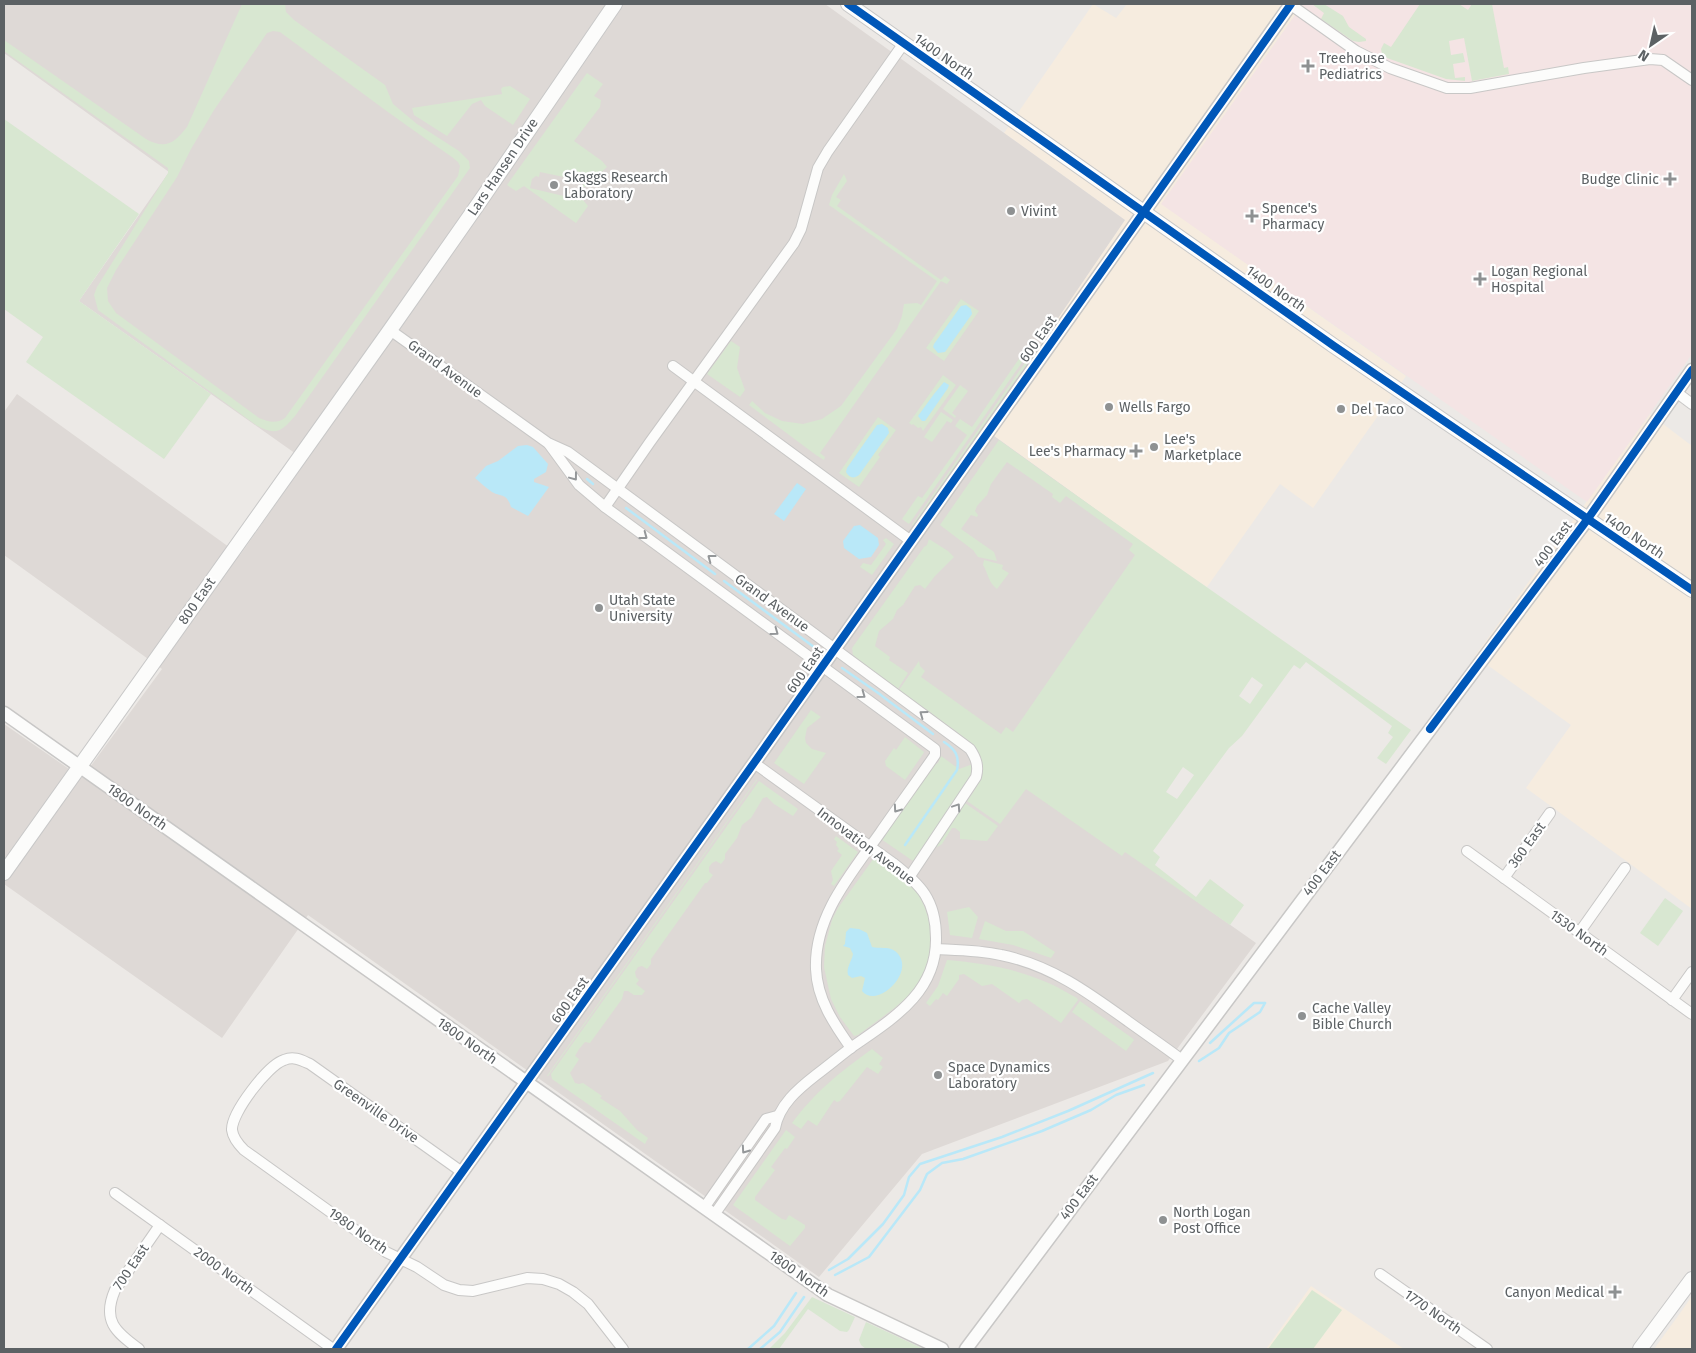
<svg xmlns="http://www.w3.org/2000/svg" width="1696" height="1353" viewBox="0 0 1696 1353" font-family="'Fira Sans',sans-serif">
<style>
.commercial{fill:#f6ecdf}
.education{fill:#ded9d6}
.medical{fill:#f4e4e4}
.green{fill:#d8e7d1;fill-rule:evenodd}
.water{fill:#b9e8f8}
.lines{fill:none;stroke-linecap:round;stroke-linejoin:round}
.stream{stroke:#b9e8f8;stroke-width:2.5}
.minor-casing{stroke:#c8c7c6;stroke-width:12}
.tertiary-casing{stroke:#c8c7c6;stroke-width:15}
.secondary-casing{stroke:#c8c8c8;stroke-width:16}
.minor{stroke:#fcfcfb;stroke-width:10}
.tertiary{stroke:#fcfcfb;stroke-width:12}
.secondary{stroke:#fcfcfb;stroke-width:14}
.cycleway-casing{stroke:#fff;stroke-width:11}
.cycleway{stroke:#0057b8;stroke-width:8}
.oneway{stroke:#949799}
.poi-dot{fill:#8e9192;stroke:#fff;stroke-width:2}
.labels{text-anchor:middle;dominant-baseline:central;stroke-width:4.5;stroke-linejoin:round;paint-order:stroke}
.street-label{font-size:14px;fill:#5c6164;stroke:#fff}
.poi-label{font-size:14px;fill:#5c6164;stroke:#fff;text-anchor:start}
</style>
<rect width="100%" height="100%" fill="#ece9e6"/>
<g class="commercial">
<path d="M1093,4L1116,18L1127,4H1303L1162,204L1406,376L1313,508L1280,484L1207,587L1159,555L983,428L1125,220L1004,133Z"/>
<path d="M1650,414L1692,446V909L1526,788L1571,725L1475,656Z"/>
<path d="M1311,1286L1404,1349H1266Z"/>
<path d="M1692,1296V1349H1654L1683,1309Z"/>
</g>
<path class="education" d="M4,4H825L1125,220L983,428L1159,555L1006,767L1256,943L1168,1061L922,1154L819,1277L308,915L222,1038L4,884V724L82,778L162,669L4,555V412L17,394L240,555L306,461L79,301L169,172L4,53Z"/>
<path class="medical" d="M1303,4H1692V354L1587,502L1161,204Z"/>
<g class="green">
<path d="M242,4H285L286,12L294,20L385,85L393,104L417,124L459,151L469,161L470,168L295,416C281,432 276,436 256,425L98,310L94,295L97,287L168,173V168L4,51V40L146,139C166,150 174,143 187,127ZM273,31L280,32C337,74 393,117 452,157L458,162L460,166L458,176L285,418C276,424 269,422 259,418L116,313L108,301L107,288L116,270L177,177L191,149L214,110L267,33Z"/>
<path d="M1312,4H1324L1343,16L1349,27L1366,39V41L1359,42L1353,41L1321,19L1324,13Z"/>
<path d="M1420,4H1459L1468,10L1472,4H1492L1504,68L1508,67L1509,74L1472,81L1464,38L1449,41L1451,55L1463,53L1465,62L1453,64L1455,78L1465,77V81L1446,79L1387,58L1383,53L1382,54L1381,49L1384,43L1391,47Z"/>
<path d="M587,73L603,84L594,96L601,100L600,107L574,141L602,161L607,167L585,187H583V181L540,172L539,177L536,176L532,179L530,188L576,199L577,191L585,193L583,200L588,206L576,223L524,186L516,191L507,185Z"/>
<path d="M510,86L530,99L513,125L485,106L481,100L472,104L447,136L414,115L412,108L502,94L501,89L503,87Z"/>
<path d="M4,119L139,214L79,301L211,394L164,459L26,362L43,337L4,309Z"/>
<path d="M844,174L847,181L836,197L841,200L837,206L941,280L945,276L950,280L947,284L941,281L820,453L825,457L824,460L816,455L749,405L752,401L765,413L782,421L803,424L822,419L841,406L897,329L902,316L904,304L917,303L921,305L937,281L829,205L832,195Z"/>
<path d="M961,299L979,311L944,361L926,348Z"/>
<path d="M731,341L740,347L737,368L745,390L740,397L707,374Z"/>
<path d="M1038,344L1027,364L914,526L912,525Z"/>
<path d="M1021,356L1025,358L909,524L902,519L918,496L922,498L967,435L955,426L960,419L972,427Z"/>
<path d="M943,375L956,385L923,431L921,427L918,428L913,424L912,425L909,423Z"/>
<path d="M960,385L968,391L952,413L956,416L955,418L943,409Z"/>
<path d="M941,412L953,420L951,423L947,421L932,442L924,437Z"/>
<path d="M878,417L896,430L878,455L880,457L859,487L839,473Z"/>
<path d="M999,440C1135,538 1274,634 1411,730L1386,764L1377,758L1393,737L1388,733L1392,726L1306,662L1300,669L1294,665L1242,736L1229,748L1153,851L1160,857L1155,865L1196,897L1210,879L1244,905L1230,925L1125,852L1122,856L1026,789L1000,824L967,801C997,762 980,748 946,724C931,713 915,701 899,690L919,661L920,666L925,671L921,677L1001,734L1006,727L1013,732L1135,555L1129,550L1133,544L1066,496L1060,503L1052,497L1053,494L1007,462L991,484L987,495L977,506L975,511L978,515L977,517L971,515L961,529L994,552L997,561L978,557L973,550L940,525ZM1252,677L1263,685L1250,704L1239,696ZM1183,767L1194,775L1177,799L1166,792Z"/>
<path d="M886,538L894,544L872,575L860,567L863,563L871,565L886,544L883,540Z"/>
<path d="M929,539L948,551L954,557L935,576L925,589L920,585L915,586L903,605L897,610L893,619L879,631L875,646L890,657L889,660L908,673L898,689L859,660L853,655L852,648L924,547L927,545Z"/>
<path d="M984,560L1003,565L1002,569L1009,573L997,589C988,582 989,575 983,565Z"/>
<path d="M811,710L821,717L807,728L805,738L806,743L812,749L826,753L804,784L774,763Z"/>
<path d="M905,737L924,752L923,754L905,780L886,766L885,761L894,748L896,750Z"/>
<path d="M941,756L959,769L973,764L972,774L969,782L913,861L881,839L933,765L938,763Z"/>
<path d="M757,780L548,1076H547L757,779Z"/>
<path d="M759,781L798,809L793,816L774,804L767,797L763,798L751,818L742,825L737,838L725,854V859L721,864L716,861L712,863L709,867V872L713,875L707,883H705L651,959V964L647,969L642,966L638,967L635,972L636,977L639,980L636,984L645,991L642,995H634L628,991H624L622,999L590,1043L585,1042L579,1049L575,1056L579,1059L578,1061L570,1073L575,1083L579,1084L583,1083L602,1096L600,1098L620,1111L637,1130L648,1138L645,1144L552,1079L551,1074Z"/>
<path d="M965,803L998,826L987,841L960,839V832L955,828H952L942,844L937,847H934Z"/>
<path d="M836,836L858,852L834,886L831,884L833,880L831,871L842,855L837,851L839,849L836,845L837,842L834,839Z"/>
<path d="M874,858C889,862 907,879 916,891C938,922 935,968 909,995C894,1010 875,1022 858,1035L854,1036L840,1017L831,999L824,967L825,946L832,920L838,908Z"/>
<path d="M1665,898L1683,911L1658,946L1640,933Z"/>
<path d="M969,907L978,917L972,938L950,935L947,912Z"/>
<path d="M985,921L1006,931H1023L1055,952L1051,958L1013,945L979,939Z"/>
<path d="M947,960C981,963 1014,968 1046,982C1057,986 1067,993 1077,998L1078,1000L1061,1023L1027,999L1022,1000L1019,1003L992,984L982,986L964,974L959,975V979L947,996L943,993L938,1000L936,999L930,1006L926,1003L938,986Z"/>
<path d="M1080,1001L1132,1038L1134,1040L1126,1051L1072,1012Z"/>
<path d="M872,1049L883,1058L879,1064L883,1067L878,1074L867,1067L840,1101L837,1102L834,1100L817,1126L808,1120L801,1129L792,1123C816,1091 840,1072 872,1049Z"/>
<path d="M786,1130L795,1137L787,1149L785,1148L771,1167L775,1170L755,1197V1200L782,1219L786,1220L789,1215L805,1225V1228L790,1246L733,1205Z"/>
<path d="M1312,1290L1342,1310L1313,1349H1268Z"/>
<path d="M812,1297L855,1317L849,1330L847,1332L840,1331L808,1309L779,1349H769L785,1333Z"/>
<path d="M866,1322L924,1349H866L861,1345L859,1340Z"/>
</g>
<g class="water">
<path d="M966,305L971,309L972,314L945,352L938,353L933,347L934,344L961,306Z"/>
<path d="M944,382L949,385L948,388L925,421H922L918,416L934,394Z"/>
<path d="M882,424L888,428L889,433L859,475C854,479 849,478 846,472L847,468L877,425Z"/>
<path d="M527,445L533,447L548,464L546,472L534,479V482L549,487L528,516L511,507C507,493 501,497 492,492C486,488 481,483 475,478L486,466L498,461L518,446Z"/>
<path d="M797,483L806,489L784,521L774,514Z"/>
<path d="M860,525L878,538L879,545L871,557L859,559L844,548L843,541L854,526Z"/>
<path d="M850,928L859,929L867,933L872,947C879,949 888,946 895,951C919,970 877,1010 862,991L865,978L861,976L852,978L848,975C846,967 852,961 853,954L850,948L843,946L845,944L846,932Z"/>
</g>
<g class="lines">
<g class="stream">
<path d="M587,479L593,484"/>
<path d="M626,508L715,574"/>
<path d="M724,581L818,650"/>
<path d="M842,668L881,695"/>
<path d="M882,696L933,734"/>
<path d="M905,845L957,770C960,756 955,749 944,742"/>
<path d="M1210,1043L1254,1003H1265"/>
<path d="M1199,1061L1219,1048L1229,1033L1260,1012L1265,1003"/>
<path d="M829,1270L848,1259L883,1224L904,1195L909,1177L920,1164L1002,1137L1068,1111L1153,1073"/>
<path d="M835,1275L869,1257L920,1190L927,1174L942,1163L963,1159L1042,1131L1091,1110L1116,1095L1144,1085"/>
<path d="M748,1349L774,1326L796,1293"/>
<path d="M760,1349L780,1332L804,1297"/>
</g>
<g class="minor-casing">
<g id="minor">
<path d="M1291,5L1356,51L1390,68L1447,88H1470L1584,68L1650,59L1663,60L1692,80"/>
<path d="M390,330L548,443L568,452L970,749C976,758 979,766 976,777L910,876"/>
<path d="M673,366L911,541"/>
<path d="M1676,392L1692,404"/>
<path d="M549,444L579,485L605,507L935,749V755C917,781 898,807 880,833C851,874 814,916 816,969C817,999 834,1024 851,1048"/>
<path d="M605,507L650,442L794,243L801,229L818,168L828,151L904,43"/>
<path d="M1467,851L1692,1014"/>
<path d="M1504,878L1550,813"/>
<path d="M1579,933L1625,868"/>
<path d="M936,949C958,950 979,950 1001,955C1051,965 1089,993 1129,1022C1147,1035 1165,1047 1182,1060"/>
<path d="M1672,1000L1692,972"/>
<path d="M462,1172L310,1064C301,1060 294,1056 284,1060C268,1065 231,1113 232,1130C233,1138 239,1145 244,1150L386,1252L417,1267L444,1285L459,1290L473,1291L527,1278L543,1279L559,1284L573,1292L588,1304L623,1349"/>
<path d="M115,1193L333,1349"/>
<path d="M704,1208L766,1119L777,1116"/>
<path d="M714,1215L775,1128C779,1105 798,1089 816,1075C828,1066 840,1056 852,1047C892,1019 937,993 936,938C936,900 921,885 893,863L754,763"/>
<path d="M1380,1274L1487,1349"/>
<path d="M139,1349C115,1332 102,1320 115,1290L160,1225"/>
</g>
</g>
<g class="tertiary-casing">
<g id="tertiary">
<path d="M4,713L828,1295L942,1349"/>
<path d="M336,1349L754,763L1291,4"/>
<path d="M966,1349L1587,520L1692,370"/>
</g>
</g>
<g class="secondary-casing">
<g id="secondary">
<path d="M848,4L1334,346L1692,590"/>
<path d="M4,873L390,330L481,200L615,4"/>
<path d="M1640,1349L1692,1279"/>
</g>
</g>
<use href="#minor" class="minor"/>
<use href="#tertiary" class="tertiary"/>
<use href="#secondary" class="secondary"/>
<g class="cycleway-casing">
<g id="cycleway">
<path d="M848,4L1334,346L1692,590"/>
<path d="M1430,729L1587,520L1692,370"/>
<path d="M336,1349L754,763L1291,4"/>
</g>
</g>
<use href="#cycleway" class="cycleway"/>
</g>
<defs><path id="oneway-chevron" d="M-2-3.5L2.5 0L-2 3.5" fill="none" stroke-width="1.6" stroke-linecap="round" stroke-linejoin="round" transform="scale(1.25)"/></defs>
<g class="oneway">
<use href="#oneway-chevron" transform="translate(574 477) rotate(53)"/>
<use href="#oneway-chevron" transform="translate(644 536) rotate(37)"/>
<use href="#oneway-chevron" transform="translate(711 558) rotate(-143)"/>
<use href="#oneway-chevron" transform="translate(775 632) rotate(36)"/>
<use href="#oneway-chevron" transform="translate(862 695) rotate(36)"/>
<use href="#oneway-chevron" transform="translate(923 714) rotate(-144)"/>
<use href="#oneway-chevron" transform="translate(957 807) rotate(-56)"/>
<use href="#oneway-chevron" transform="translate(897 809) rotate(125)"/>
<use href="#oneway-chevron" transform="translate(745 1150) rotate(125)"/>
</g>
<g class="poi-dot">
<path d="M1305.5 58.5h5v5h5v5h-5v5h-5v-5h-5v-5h5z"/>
<path d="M1667.5 171.5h5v5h5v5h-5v5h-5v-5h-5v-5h5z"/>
<circle cx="554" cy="185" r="5"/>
<circle cx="1011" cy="211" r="5"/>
<path d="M1249.5 208.5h5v5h5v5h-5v5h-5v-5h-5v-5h5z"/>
<path d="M1477.5 271.5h5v5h5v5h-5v5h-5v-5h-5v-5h5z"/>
<circle cx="1109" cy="407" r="5"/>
<circle cx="1341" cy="409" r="5"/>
<circle cx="1154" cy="447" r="5"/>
<path d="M1133.5 443.5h5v5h5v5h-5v5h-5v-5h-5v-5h5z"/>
<circle cx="599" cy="608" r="5"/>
<circle cx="1302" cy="1016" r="5"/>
<circle cx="938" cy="1075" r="5"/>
<circle cx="1163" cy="1220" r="5"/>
<path d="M1612.5 1284.5h5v5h5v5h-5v5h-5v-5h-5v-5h5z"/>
</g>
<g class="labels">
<g class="street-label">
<text transform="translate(944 57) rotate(35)">1400 North</text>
<text transform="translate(503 167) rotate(-56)">Lars Hansen Drive</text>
<text transform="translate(1276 289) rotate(35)">1400 North</text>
<text transform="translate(1038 339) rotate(-55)">600 East</text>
<text transform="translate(445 369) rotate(36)">Grand Avenue</text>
<text transform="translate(1634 536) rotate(34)">1400 North</text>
<text transform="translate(1553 544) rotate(-53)">400 East</text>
<text transform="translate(197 601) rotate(-55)">800 East</text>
<text transform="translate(772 603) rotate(36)">Grand Avenue</text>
<text transform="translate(805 670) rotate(-55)">600 East</text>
<text transform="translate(137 807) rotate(35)">1800 North</text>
<text transform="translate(1527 845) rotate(-54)">360 East</text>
<text transform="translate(866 846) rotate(37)">Innovation Avenue</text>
<text transform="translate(1322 873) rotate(-53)">400 East</text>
<text transform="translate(1579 933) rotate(36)">1530 North</text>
<text transform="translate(570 1000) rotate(-54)">600 East</text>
<text transform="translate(467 1041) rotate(35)">1800 North</text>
<text transform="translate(376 1111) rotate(35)">Greenville Drive</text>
<text transform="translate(1079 1197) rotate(-53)">400 East</text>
<text transform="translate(358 1231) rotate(35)">1980 North</text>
<text transform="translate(131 1267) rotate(-56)">700 East</text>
<text transform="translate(224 1271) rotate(36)">2000 North</text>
<text transform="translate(799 1274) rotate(35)">1800 North</text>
<text transform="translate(1433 1312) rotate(35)">1770 North</text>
</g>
<g class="poi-label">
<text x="1319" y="58">Treehouse<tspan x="1319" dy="16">Pediatrics</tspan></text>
<text x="564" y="177">Skaggs Research<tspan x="564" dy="16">Laboratory</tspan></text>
<text x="1659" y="179" text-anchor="end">Budge Clinic</text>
<text x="1262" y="208">Spence's<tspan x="1262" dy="16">Pharmacy</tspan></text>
<text x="1021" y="211">Vivint</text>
<text x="1491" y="271">Logan Regional<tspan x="1491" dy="16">Hospital</tspan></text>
<text x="1119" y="407">Wells Fargo</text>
<text x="1351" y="409">Del Taco</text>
<text x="1164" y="439">Lee's<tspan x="1164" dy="16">Marketplace</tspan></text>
<text x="1126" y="451" text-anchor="end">Lee's Pharmacy</text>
<text x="609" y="600">Utah State<tspan x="609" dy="16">University</tspan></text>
<text x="1312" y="1008">Cache Valley<tspan x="1312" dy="16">Bible Church</tspan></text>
<text x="948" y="1067">Space Dynamics<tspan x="948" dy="16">Laboratory</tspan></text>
<text x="1173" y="1212">North Logan<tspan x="1173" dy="16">Post Office</tspan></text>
<text x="1604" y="1292" text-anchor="end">Canyon Medical</text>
</g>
</g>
<rect width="1696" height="1353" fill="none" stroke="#5c6164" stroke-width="10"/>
<g transform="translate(1651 45) rotate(214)" stroke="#ffffff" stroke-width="4" paint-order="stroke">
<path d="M0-4L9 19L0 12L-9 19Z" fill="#5c6164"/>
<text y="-8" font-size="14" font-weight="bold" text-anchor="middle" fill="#5c6164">N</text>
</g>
</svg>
